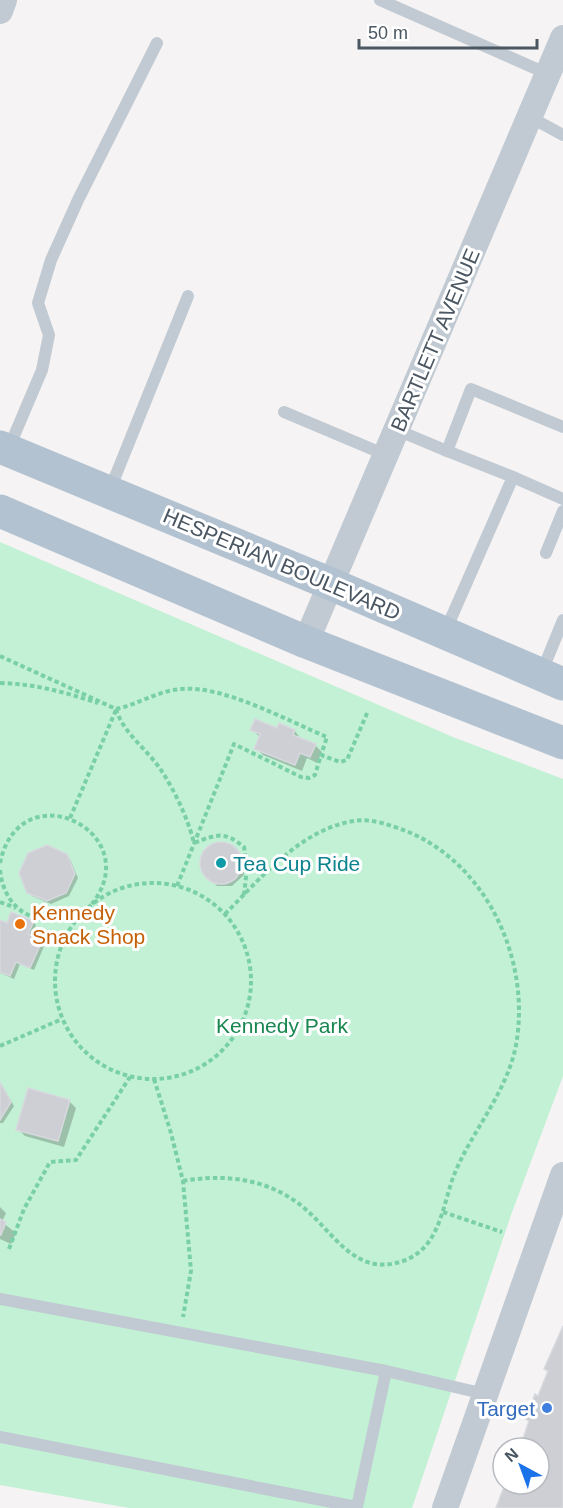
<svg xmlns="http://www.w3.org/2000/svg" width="563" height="1508" viewBox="0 0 563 1508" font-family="Helvetica,sans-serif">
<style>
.green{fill:#c3f1d5}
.shadow{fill:#0003}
.building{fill:#cdcfd5;stroke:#d7d9de;stroke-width:1.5}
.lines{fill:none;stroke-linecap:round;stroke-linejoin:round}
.path{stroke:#7ad0a6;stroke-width:4;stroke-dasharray:4.5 3;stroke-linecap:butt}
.service{stroke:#c1cad2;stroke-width:12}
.minor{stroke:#c1cad2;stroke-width:26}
.primary{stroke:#b3c2d1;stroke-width:33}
.culture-dot{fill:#0f9aa8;stroke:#fff;stroke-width:2}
.food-dot{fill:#e8710a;stroke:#fff;stroke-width:2}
.shop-dot{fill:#3f7fe0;stroke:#fff;stroke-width:2}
.labels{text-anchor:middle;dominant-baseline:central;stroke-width:6;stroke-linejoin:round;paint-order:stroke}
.street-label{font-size:21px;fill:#4a5661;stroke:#fff}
.culture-label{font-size:21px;fill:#0d838f;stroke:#fff;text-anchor:start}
.food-label{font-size:21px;fill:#c56008;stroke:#fff;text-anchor:start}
.park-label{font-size:21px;fill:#17864f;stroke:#fff}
.shop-label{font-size:21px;fill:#366cbe;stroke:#fff;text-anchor:end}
</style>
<rect width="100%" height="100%" fill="#f5f3f3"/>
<path class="green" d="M0,542L453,737L563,779V1076L511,1215L412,1508H129L0,1485Z"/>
<g class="shadow">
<path d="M252,730L295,731L301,739L315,745L322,752L317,763L307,758L302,771L263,755L256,748L261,738Z"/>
<path d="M213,844H229L244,860V875L232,886H217L202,870V855Z"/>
<path d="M67,855L70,859L78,878L69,896L51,904L32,896L28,892Z"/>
<path d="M0,922L8,925L33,922L36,925L31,936L45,944L34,970L20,964L14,979L0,973Z"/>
<path d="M0,1084L4,1088L14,1106L3,1123H0Z"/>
<path d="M69,1101L76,1108L64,1147L25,1136L18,1129Z"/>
<path d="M0,1207L6,1213L2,1222L16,1233L11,1244L0,1239Z"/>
</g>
<g class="building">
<path d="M255,719L277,728L279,723L295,730L293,735L316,744L310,757L300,753L295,765L254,749L260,734L250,730Z"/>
<circle cx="221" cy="863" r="21"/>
<path d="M47,845L67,854L75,874L66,893L47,901L27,893L19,873L28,853Z"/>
<path d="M11,912L34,921L28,934L43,939L30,968L16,962L10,976L0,972V920L7,923Z"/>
<path d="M0,1082L11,1102L0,1120Z"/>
<path d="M28,1088L70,1100L58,1141L16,1130Z"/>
<path d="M0,1219L6,1222L1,1235H0Z"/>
<path d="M563,1326V1508H496L505,1484H539V1448H514L516,1443L521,1445L529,1421L526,1419L535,1394L538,1396L548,1371L544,1369Z"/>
</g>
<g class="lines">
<g class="path">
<path d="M0,656L116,709C139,704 160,690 182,689C223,685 288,721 327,737L321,755"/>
<path d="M0,683C36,684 64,692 98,703"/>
<path d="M116,709C123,733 147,749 161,770C175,791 188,819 194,843C217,834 225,831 244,847L247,868L244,895"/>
<path d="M70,818L116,710"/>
<path d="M0,863C20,769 148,832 92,904"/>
<path d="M0,870C5,917 46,931 84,911"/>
<circle cx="153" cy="981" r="98"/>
<path d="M177,886L234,744L301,777L309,778L315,775L321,755L340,762L347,760L368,711"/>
<path d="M0,902L16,908"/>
<path d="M0,1046L62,1019"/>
<path d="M154,1079L171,1133L183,1181L191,1271L183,1317"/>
<path d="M183,1181C222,1174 262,1178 295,1201C331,1225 351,1279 403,1261C443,1247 442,1200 457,1168C475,1128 505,1093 515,1050C533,965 489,864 406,831C390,825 371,818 354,821C301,829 261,878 225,914"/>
<path d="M443,1212L502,1232"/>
<path d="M9,1249L24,1209L50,1162L76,1160L130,1077"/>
</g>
<g class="service">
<path d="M380,0L548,74"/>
<path d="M530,117L563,135"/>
<path d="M284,412L386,455"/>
<path d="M397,430L447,451"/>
<path d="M8,450L42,370L49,335L38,303L51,260L78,200L157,43"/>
<path d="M513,477L447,451L471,389L563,427"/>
<path d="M109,492L188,296"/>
<path d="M546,553L563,511"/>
<path d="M445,632L513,477L563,499"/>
<path d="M541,674L563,620"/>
<path d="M0,1299L386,1371L485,1394"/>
<path d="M0,1437L357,1507L386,1371"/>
</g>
<g class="minor">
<path d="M0,11L4,0"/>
<path d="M306,642L563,38"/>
<path d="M445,1508L563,1175"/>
</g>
<g class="primary">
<path d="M0,447L331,584L563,684"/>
<path d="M0,511L306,642L563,743"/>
</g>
</g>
<circle class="culture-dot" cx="221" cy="863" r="6"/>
<circle class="food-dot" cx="20" cy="924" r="6"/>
<circle class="shop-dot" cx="547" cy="1408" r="6"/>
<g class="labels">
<g class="street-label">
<text transform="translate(435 340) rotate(-67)">BARTLETT AVENUE</text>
<text transform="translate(282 564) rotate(23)">HESPERIAN BOULEVARD</text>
</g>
<g class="culture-label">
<text x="233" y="863">Tea Cup Ride</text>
</g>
<g class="food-label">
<text x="32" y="912">Kennedy<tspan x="32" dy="24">Snack Shop</tspan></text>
</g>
<g class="park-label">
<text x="282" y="1025">Kennedy Park</text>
</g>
<g class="shop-label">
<text x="535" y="1408">Target</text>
</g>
</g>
<g transform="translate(521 1466) rotate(319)"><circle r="28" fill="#ffffff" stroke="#b7bbc0" stroke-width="1.5"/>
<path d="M0-4.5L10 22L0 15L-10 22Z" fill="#1a73e8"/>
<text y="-9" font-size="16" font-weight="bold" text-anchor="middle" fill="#4a5661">N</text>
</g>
<path d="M359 39v9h178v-9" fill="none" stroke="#4a5661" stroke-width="3"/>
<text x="368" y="39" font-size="18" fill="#4a5661" stroke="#ffffff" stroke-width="4.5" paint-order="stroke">50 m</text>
</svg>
